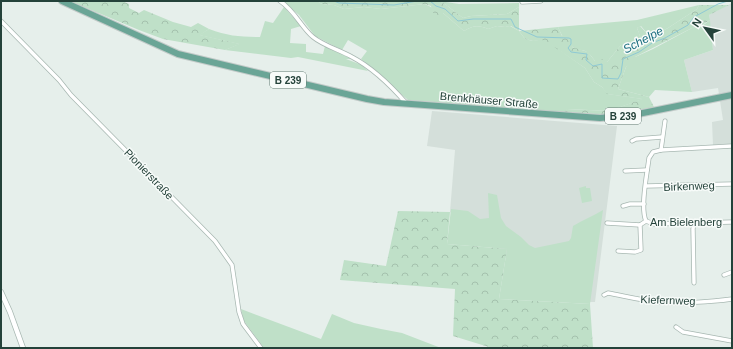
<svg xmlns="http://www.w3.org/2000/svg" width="733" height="349" viewBox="0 0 733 349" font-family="Arial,sans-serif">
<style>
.built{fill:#d4dfda}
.green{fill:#bfe0c8}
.forest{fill:url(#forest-crowns)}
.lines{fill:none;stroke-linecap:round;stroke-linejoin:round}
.stream{stroke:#8ec9d4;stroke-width:1}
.minor-casing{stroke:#a8b8b2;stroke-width:5}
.tertiary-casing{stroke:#a8b8b2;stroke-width:6}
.primary-casing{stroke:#c2cac8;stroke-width:8}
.minor{stroke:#fff;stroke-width:3.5}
.tertiary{stroke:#fff;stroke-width:4.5}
.primary{stroke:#6aa596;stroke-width:6}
.labels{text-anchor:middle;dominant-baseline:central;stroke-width:3;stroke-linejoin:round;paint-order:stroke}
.shield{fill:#f7fbf9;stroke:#637a73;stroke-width:1}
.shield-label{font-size:10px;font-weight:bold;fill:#24423a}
.street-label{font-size:11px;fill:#24423a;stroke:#f7fbf9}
.water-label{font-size:12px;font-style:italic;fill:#1c6f80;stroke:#f7fbf9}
</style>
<defs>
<pattern id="forest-crowns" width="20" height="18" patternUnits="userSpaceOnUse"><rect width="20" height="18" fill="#bfe0c8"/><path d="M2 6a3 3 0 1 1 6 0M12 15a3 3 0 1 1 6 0" fill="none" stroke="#a4c1ad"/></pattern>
</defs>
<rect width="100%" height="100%" fill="#e6efeb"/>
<g class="built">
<path d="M732,3V144L713,145L712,122L723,120L718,88L692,92L684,60L713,50L709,15Z"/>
<path d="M432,111L617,126L595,302H559L450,212L455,150L427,146Z"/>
</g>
<g class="green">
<path d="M282,1H317L322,4L334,5L344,9L364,7L381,9L425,4L443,13L464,31C473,25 479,25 488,29L497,26L505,27L510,26L519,31L525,39L533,41L544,39L585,68L594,82L602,87L608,94L643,99L609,111L568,109L564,112L408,100L361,59L367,51L348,40L342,50L315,36L299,15Z"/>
<path d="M439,1L459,4L519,3V7L507,14L471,16L463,18L445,4Z"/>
<path d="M699,5L697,9L668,28L650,37L641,26L637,28L641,39L637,44L621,45L607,62L595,61C584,45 583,54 571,46C565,42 561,34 558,27L637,20Z"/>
<path d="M284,7L301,26L291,29L290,43L306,44V52L323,54L325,46L352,59H346L362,65L368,71L298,57L291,58L225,50L239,44L199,35L209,29C228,36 240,37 260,37L265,21L273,23Z"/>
<path d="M710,20L713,50L684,60L692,92L655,90L649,97L618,89L626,67L635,57L653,49L692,28L702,26Z"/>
<path d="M586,186V188H590L592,201L582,203L579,188Z"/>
<path d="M488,193L497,195L501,218L506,226L521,237L529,245L535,248L569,241L571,238L573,226C583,220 593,216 603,210L590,304L499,299L507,249L447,244L451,209L468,211L480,219L489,218Z"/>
<path d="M241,309L321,339L332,314L354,323L381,329L402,333L441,348H264L244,321Z"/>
</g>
<g class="forest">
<path d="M70,1H122L129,4V8L139,13L144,10L173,22L191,27L198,23L209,29L200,35L240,44L225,50L163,39L139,30Z"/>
<path d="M317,1H439L445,4L463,18L471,16L507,14L519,7V31L558,27L562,36L570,35L573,39L572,47L588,52L595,61L602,59L607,62L621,45L637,44L641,39L637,28L640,26L650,37L668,28L697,9L699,5H729L709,15L710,20L699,27L692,28L635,57V62L632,66L629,65L626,67L618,89L649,97L654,107L613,115L564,112L567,109L609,111L642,99L607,94L602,87L594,82L585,68L544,40L533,41L525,39L519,31L511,26L505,27L497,26L488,29C479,25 473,25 464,31L443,13L436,16L432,11L431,6L425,4L381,9L364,7L344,9L334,5L322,4Z"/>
<path d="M398,211L450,212L447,244L507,249L499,299L590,304L593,348H492L453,336L455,289L340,280L344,260L386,266Z"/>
</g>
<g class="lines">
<path class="stream" d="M334,1L339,3L394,5L417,1H430L436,6L445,9L458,21L473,19H511L515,27L537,37L569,38L571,39V44L568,48L571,52L587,54L586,60L593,66L602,64V78L618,79L621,73L623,59L639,52L652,43L665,38L688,25L694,17L718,4L728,1"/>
<g class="minor-casing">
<g id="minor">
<path d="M280,1C295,11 301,27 313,37C324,46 340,50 352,57C371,67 392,87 406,103"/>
<path d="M522,2L541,1"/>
<path d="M1,21L59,80L71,95L215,241L232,265L239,312L243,324L261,348"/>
<path d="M632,141L636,139L662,137"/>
<path d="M661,150L665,121"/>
<path d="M625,171L647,170"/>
<path d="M646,186L732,184"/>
<path d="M623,206L630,204H644"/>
<path d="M646,221C640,208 647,174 649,158L653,152L661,150L732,146"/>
<path d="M607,223L640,225"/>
<path d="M618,251L635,252L641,250L640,225L646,221L654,224L732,222"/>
<path d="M724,275L732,272"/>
<path d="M694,283L693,229L694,223"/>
<path d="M604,295L608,293C624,296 640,300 657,302C678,304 711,302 732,299"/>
<path d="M676,327L683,332L732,341"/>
</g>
</g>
<g class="tertiary-casing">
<path id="tertiary" d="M1,292L10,312L23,348"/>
</g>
<g class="primary-casing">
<path id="primary" d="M62,1L178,54L367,99L384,102L600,118L633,115L732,95"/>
</g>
<use href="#minor" class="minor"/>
<use href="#tertiary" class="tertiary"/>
<use href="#primary" class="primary"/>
</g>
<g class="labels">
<g class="shield">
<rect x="270" y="72" width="36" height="16" rx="3"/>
<rect x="605" y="108" width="36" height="16" rx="3"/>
</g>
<g class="shield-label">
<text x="288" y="80">B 239</text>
<text x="623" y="116">B 239</text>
</g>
<g class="street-label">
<text transform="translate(489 100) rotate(5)">Brenkhäuser Straße</text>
<text transform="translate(149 174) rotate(46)">Pionierstraße</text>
<text transform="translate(689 186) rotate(-2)">Birkenweg</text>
<text x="686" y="222">Am Bielenberg</text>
<text transform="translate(668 300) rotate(2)">Kiefernweg</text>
</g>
<g class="water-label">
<text transform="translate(643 40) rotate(-28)">Schelpe</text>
</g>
</g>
<rect width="733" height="349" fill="none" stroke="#24423a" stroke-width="4"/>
<g transform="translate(705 28) rotate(303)" stroke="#f7fbf9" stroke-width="3" paint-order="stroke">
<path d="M0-3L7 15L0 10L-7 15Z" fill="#24423a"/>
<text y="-6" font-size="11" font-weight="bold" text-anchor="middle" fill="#24423a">N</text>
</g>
</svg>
